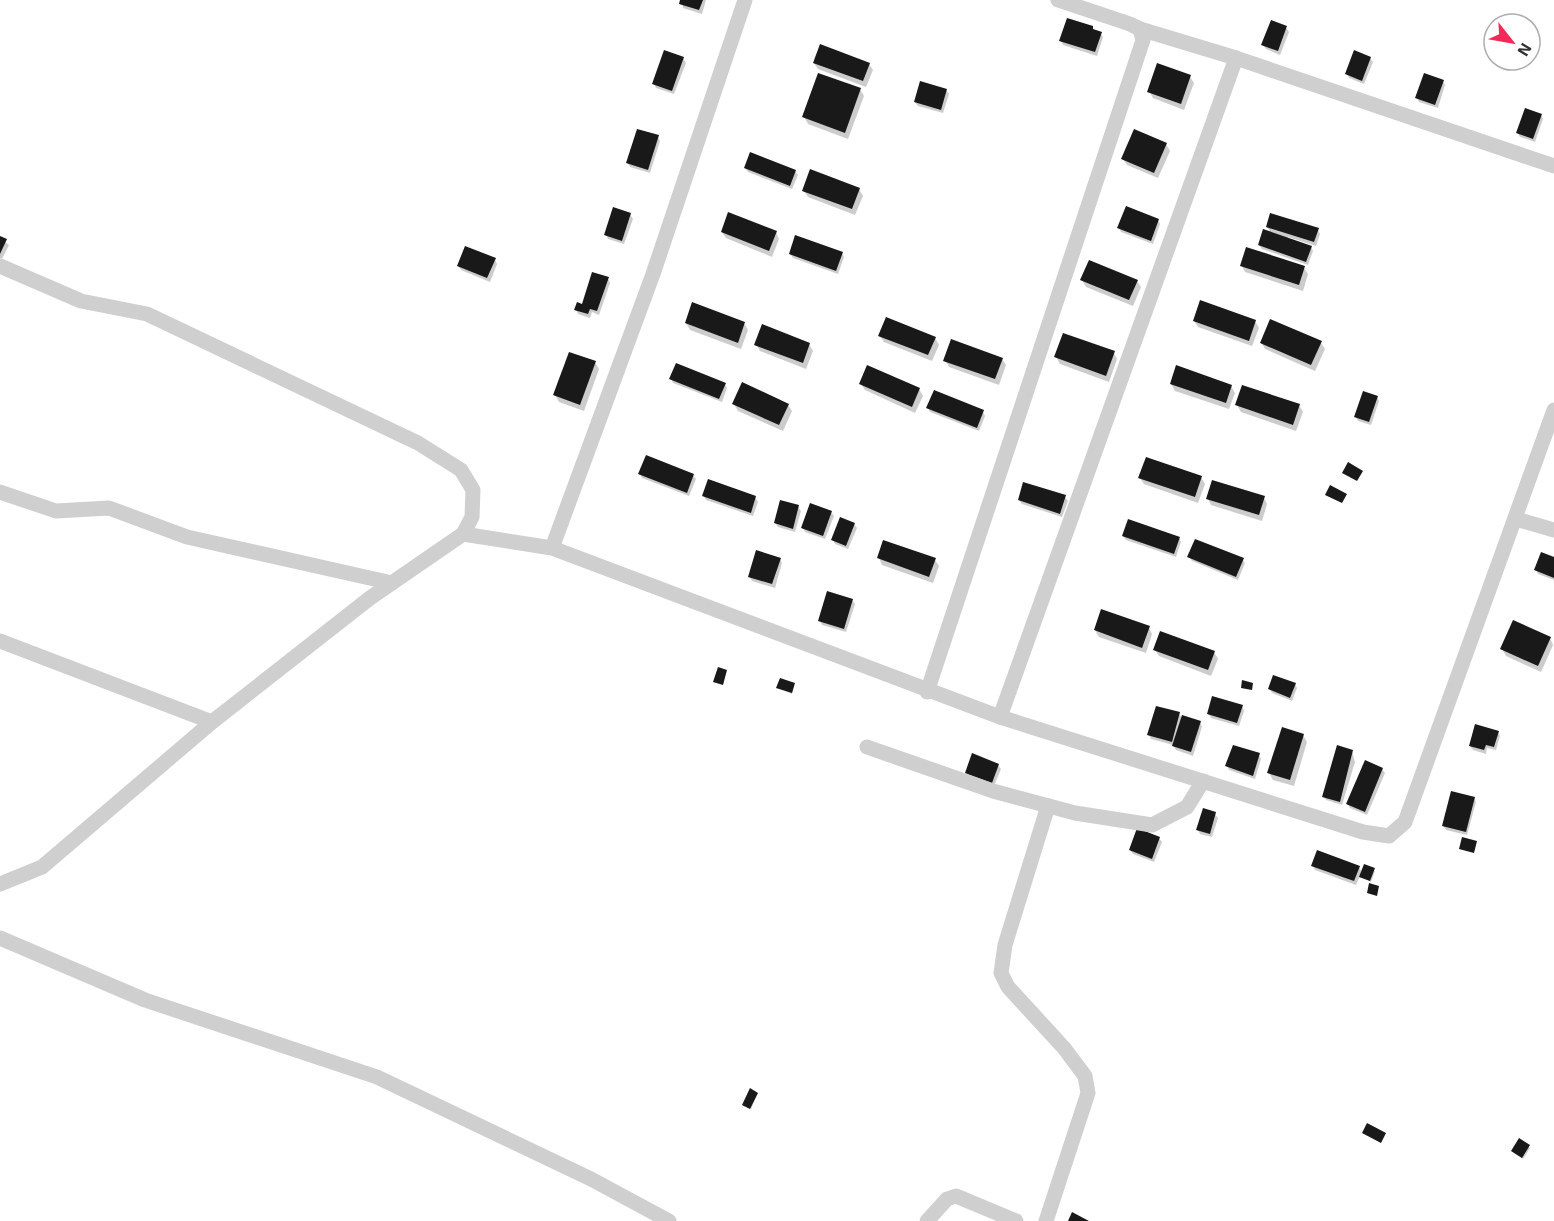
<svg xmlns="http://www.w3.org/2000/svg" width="1554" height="1221" viewBox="0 0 1554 1221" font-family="'Exo 2',sans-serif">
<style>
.shadow{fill:#0003}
.building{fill:#191919}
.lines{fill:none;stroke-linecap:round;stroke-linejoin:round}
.minor{stroke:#cfcfcf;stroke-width:15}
</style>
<rect width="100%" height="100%" fill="#fff"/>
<g class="shadow">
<path d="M682,0H706L702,14L683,8Z"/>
<path d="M1286,28L1289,32L1280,55L1266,49L1263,45Z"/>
<path d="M1100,33L1103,37L1097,56L1063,45L1061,41Z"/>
<path d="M683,58L686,63L674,94L656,88L654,84Z"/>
<path d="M1370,58L1373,62L1364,84L1349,78L1347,74Z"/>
<path d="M814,63L869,64L873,70L866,87L818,69Z"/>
<path d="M1190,77L1194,83L1184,110L1153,98L1149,91Z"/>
<path d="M1443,81L1445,85L1438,108L1419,102L1417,98Z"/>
<path d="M860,89L864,96L848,139L808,124L804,117Z"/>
<path d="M946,90L949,94L943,113L918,106L915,102Z"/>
<path d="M1541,115L1543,119L1535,142L1520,137L1517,132Z"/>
<path d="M658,137L660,141L650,173L630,167L628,163Z"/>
<path d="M1166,144L1170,151L1158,178L1127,165L1123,159Z"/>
<path d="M745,168L795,171L798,175L792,189L748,172Z"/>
<path d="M859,189L863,196L855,215L808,197L804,191Z"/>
<path d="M630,214L633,219L624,244L608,239L606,235Z"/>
<path d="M1158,220L1160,224L1153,244L1121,232L1119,228Z"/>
<path d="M1267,227L1318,230L1320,234L1316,246L1288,237L1287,239L1311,247L1313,251L1308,265L1262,249L1259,245L1272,234Z"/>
<path d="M722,232H776L779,239L772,257L726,238Z"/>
<path d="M0,238L9,245L2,259L0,258Z"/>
<path d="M842,253L844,257L838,274L793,258L790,254Z"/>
<path d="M495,260L497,264L490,282L461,270L458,266Z"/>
<path d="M1242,266L1304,268L1308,274L1303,291L1245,272Z"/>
<path d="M608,279L610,283L599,315L592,312L590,318L578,314L576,310Z"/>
<path d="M1082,280L1137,281L1141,287L1133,306L1086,287Z"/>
<path d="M1194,321H1255L1259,328L1252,346L1198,327Z"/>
<path d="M686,323H744L748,330L741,349L690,330Z"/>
<path d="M880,336L935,338L939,345L932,361L884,342Z"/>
<path d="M1261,342L1321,343L1325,349L1315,371L1265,349Z"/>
<path d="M756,344H809L813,351L806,369L760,351Z"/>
<path d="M1114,353L1117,359L1109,382L1060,364L1056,357Z"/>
<path d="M1002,359L1006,365L999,385L949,367L945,360Z"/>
<path d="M595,362L599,369L584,411L559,402L555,395Z"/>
<path d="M671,379L725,384L727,388L722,402L673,383Z"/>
<path d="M861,384L919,389L923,396L915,413L865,390Z"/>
<path d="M1171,384L1231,386L1235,393L1229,409L1175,391Z"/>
<path d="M1377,397L1379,401L1371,425L1358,421L1356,417Z"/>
<path d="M734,404L788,405L792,411L783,431L738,411Z"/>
<path d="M1237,405H1299L1303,412L1296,431L1241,412Z"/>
<path d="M928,408L983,412L985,416L979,431L930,412Z"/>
<path d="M640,474L693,475L696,479L689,496L642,478Z"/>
<path d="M1201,477L1205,484L1198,503L1144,484L1140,478Z"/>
<path d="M704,496L755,497L758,502L753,516L706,500Z"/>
<path d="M1065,497L1068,501L1062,517L1022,504L1019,500Z"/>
<path d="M1264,498L1267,504L1262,521L1211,505L1208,499Z"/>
<path d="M798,507L801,511L795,532L778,527L775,523Z"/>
<path d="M831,512L834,516L825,539L805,532L803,528Z"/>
<path d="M854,524L857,528L848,549L835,544L833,540Z"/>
<path d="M1123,536L1179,538L1181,542L1176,557L1126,540Z"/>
<path d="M1189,557L1242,559L1245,563L1238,580L1192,561Z"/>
<path d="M879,558L935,560L939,566L933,583L882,565Z"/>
<path d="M780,559L782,563L775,588L752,581L749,576Z"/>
<path d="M1554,559V580L1538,574L1536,570Z"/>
<path d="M852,600L855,604L846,632L822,625L820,621Z"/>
<path d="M1149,628L1152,634L1146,653L1099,637L1095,630Z"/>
<path d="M1550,638L1553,645L1541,672L1506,656L1502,649Z"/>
<path d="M1155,650L1214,652L1218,659L1211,676L1159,656Z"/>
<path d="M794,684L792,694L778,688Z"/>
<path d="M1295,684L1297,688L1292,701L1272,693L1270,689Z"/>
<path d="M1242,706L1244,711L1239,726L1211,718L1209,714Z"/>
<path d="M1179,713L1182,719L1200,722L1202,727L1193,756L1176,750L1173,745L1151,739L1149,735Z"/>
<path d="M1498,732L1500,736L1496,750L1487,748L1486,754L1473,750L1470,746Z"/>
<path d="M1303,735L1307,742L1294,786L1273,780L1269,773Z"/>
<path d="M1352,751L1355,762L1342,805L1326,800L1324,796Z"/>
<path d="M1259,755L1261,759L1255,779L1229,770L1227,766Z"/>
<path d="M998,765L1001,769L994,786L969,777L967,773Z"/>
<path d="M1382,769L1385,773L1367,815L1350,808L1348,804Z"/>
<path d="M1474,798L1476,802L1467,835L1446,830L1443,825Z"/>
<path d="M1215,814L1218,818L1212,837L1200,834L1198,830Z"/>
<path d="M1159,838L1162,842L1154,862L1133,854L1130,850Z"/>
<path d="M1313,866L1359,867L1362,873L1375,871L1371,882L1360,876L1356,885L1315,870Z"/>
<path d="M757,1094L751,1109L744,1106L743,1105Z"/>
<path d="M1520,1140L1530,1148L1523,1159L1514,1153Z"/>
</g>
<g class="building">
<path d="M680,0H703L699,10L679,4Z"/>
<path d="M1067,18L1093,26V29L1102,32L1095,52L1059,41Z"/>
<path d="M1271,20L1287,26L1278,51L1261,45Z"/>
<path d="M820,44L870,63L863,81L813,63Z"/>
<path d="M664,50L684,57L672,91L652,84Z"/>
<path d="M1354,50L1371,57L1362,81L1345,74Z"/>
<path d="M1157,63L1191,75L1181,104L1147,92Z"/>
<path d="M818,73L861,88L845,133L802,117Z"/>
<path d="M1424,73L1444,80L1435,105L1415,98Z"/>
<path d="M920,81L947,89L941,110L914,102Z"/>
<path d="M1525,108L1542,114L1533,139L1516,133Z"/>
<path d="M637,129L659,135L648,170L626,163Z"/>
<path d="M1134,129L1167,143L1154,173L1121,159Z"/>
<path d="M750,152L796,170L790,186L744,168Z"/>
<path d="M810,169L860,188L852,209L802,191Z"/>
<path d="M1126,206L1159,219L1151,241L1117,228Z"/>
<path d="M613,207L631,213L622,241L604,235Z"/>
<path d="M728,212L777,231L769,251L721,232Z"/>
<path d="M1270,213L1319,228L1314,242L1266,227Z"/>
<path d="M1263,229L1312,246L1306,262L1258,245Z"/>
<path d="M795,235L843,252L836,271L789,254Z"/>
<path d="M0,236L7,239L0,254Z"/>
<path d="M465,246L496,258L487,278L457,266Z"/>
<path d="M1246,247L1305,266L1299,285L1240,266Z"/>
<path d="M1089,260L1138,280L1129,300L1080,280Z"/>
<path d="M592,272L609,277L597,311L590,309L588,314L574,310L577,302L582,304Z"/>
<path d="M1200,300L1256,320L1249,341L1193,321Z"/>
<path d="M692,302L745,322L738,343L685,323Z"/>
<path d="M886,317L936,337L928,355L878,336Z"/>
<path d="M1270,319L1322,341L1311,365L1260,343Z"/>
<path d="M762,324L810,343L803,363L754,345Z"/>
<path d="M1063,333L1115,351L1106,376L1054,357Z"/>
<path d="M951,339L1003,358L995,379L943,361Z"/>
<path d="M569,352L596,361L580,405L553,395Z"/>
<path d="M676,363L726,383L719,399L669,379Z"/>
<path d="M867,365L920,388L912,407L859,384Z"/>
<path d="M1176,365L1232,385L1226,403L1170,384Z"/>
<path d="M742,382L789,404L779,425L732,404Z"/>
<path d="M1242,385L1300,404L1293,425L1235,405Z"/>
<path d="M934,390L984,410L977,428L926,408Z"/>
<path d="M1363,391L1378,396L1369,422L1354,417Z"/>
<path d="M646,455L694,474L687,493L638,474Z"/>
<path d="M1146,457L1202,476L1195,497L1138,478Z"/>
<path d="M1348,462L1363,471L1357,481L1342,473Z"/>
<path d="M708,479L756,496L751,513L702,496Z"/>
<path d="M1212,480L1265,496L1259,515L1206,499Z"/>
<path d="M1023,482L1066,495L1060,514L1018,500Z"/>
<path d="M1330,485L1347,494L1342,503L1325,495Z"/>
<path d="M780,500L799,505L793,529L774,523Z"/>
<path d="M810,503L832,511L823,536L801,528Z"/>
<path d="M840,517L855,523L846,546L831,540Z"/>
<path d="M1128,519L1180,537L1174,554L1122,536Z"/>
<path d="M1195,539L1244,558L1236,577L1187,557Z"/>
<path d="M883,540L936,558L929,577L877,558Z"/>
<path d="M756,550L781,558L772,584L748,577Z"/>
<path d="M1541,552L1554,557V578L1534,570Z"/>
<path d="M827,591L853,599L844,629L818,621Z"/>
<path d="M1101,609L1150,626L1142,648L1094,630Z"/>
<path d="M1513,620L1551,637L1538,666L1500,649Z"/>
<path d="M1160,631L1215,651L1208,670L1153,650Z"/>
<path d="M718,667L727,670L723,685L713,682Z"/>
<path d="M1273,675L1296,683L1290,698L1268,689Z"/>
<path d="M780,678L795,683L792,693L776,688Z"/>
<path d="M1242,680L1253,683L1252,690L1241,688Z"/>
<path d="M1212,696L1243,705L1237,723L1207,714Z"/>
<path d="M1156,706L1180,712L1172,742L1147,735Z"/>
<path d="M1182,715L1201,721L1191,752L1172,746Z"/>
<path d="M1475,724L1499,731L1494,747L1486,745L1484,750L1469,746Z"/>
<path d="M1282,727L1304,734L1290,780L1267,773Z"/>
<path d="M1233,745L1260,753L1253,776L1225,766Z"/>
<path d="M1337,745L1353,750L1340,802L1322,797Z"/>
<path d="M972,753L999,764L992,783L965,773Z"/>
<path d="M1365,760L1383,768L1365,812L1346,804Z"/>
<path d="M1451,791L1475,797L1466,832L1442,826Z"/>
<path d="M1203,808L1216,812L1210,834L1196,830Z"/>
<path d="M1137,828L1160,837L1152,859L1129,850Z"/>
<path d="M1462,837L1477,841L1474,853L1459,849Z"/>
<path d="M1317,850L1360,866L1354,881L1311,866Z"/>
<path d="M1364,864L1375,868L1370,881L1359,877Z"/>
<path d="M1369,883L1379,886L1377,896L1367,893Z"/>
<path d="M750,1088L758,1093L750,1109L742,1105Z"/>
<path d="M1367,1123L1386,1133L1381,1143L1362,1133Z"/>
<path d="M1519,1138L1530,1145L1522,1158L1511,1151Z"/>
<path d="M1072,1212L1089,1221H1068Z"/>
</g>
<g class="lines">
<g class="minor">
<path d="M1140,29L1236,58L1554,166"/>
<path d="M0,266L81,301L147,314L418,443L461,470L473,490L472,517L463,534"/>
<path d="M0,492L56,511L109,508L187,537L392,583"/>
<path d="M1516,519L1554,530"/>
<path d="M552,548L653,274L745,0"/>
<path d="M0,641L212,722"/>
<path d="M927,692L1143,40L1140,29L1130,24L1058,0"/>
<path d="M1000,717L1236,58"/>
<path d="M867,747L993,791L1075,813L1152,825L1187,807L1203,781"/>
<path d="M0,884L42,867L212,722L370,598L463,534L552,548L1000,717L1363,832L1389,836L1405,822L1554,410"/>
<path d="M0,938L145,1000L377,1077L591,1179L669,1221"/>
<path d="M927,1221L947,1199L956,1196L1016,1221"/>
<path d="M1046,1221L1088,1093L1085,1076L1064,1048L1008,987L1001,973L1005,945L1048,806"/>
</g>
</g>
<g transform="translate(1512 42) rotate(121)"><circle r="28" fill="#ffffff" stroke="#adadad" stroke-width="1.5"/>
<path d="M0-4.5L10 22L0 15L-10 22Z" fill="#f4295a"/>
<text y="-9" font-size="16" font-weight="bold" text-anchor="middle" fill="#323232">N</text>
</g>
</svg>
